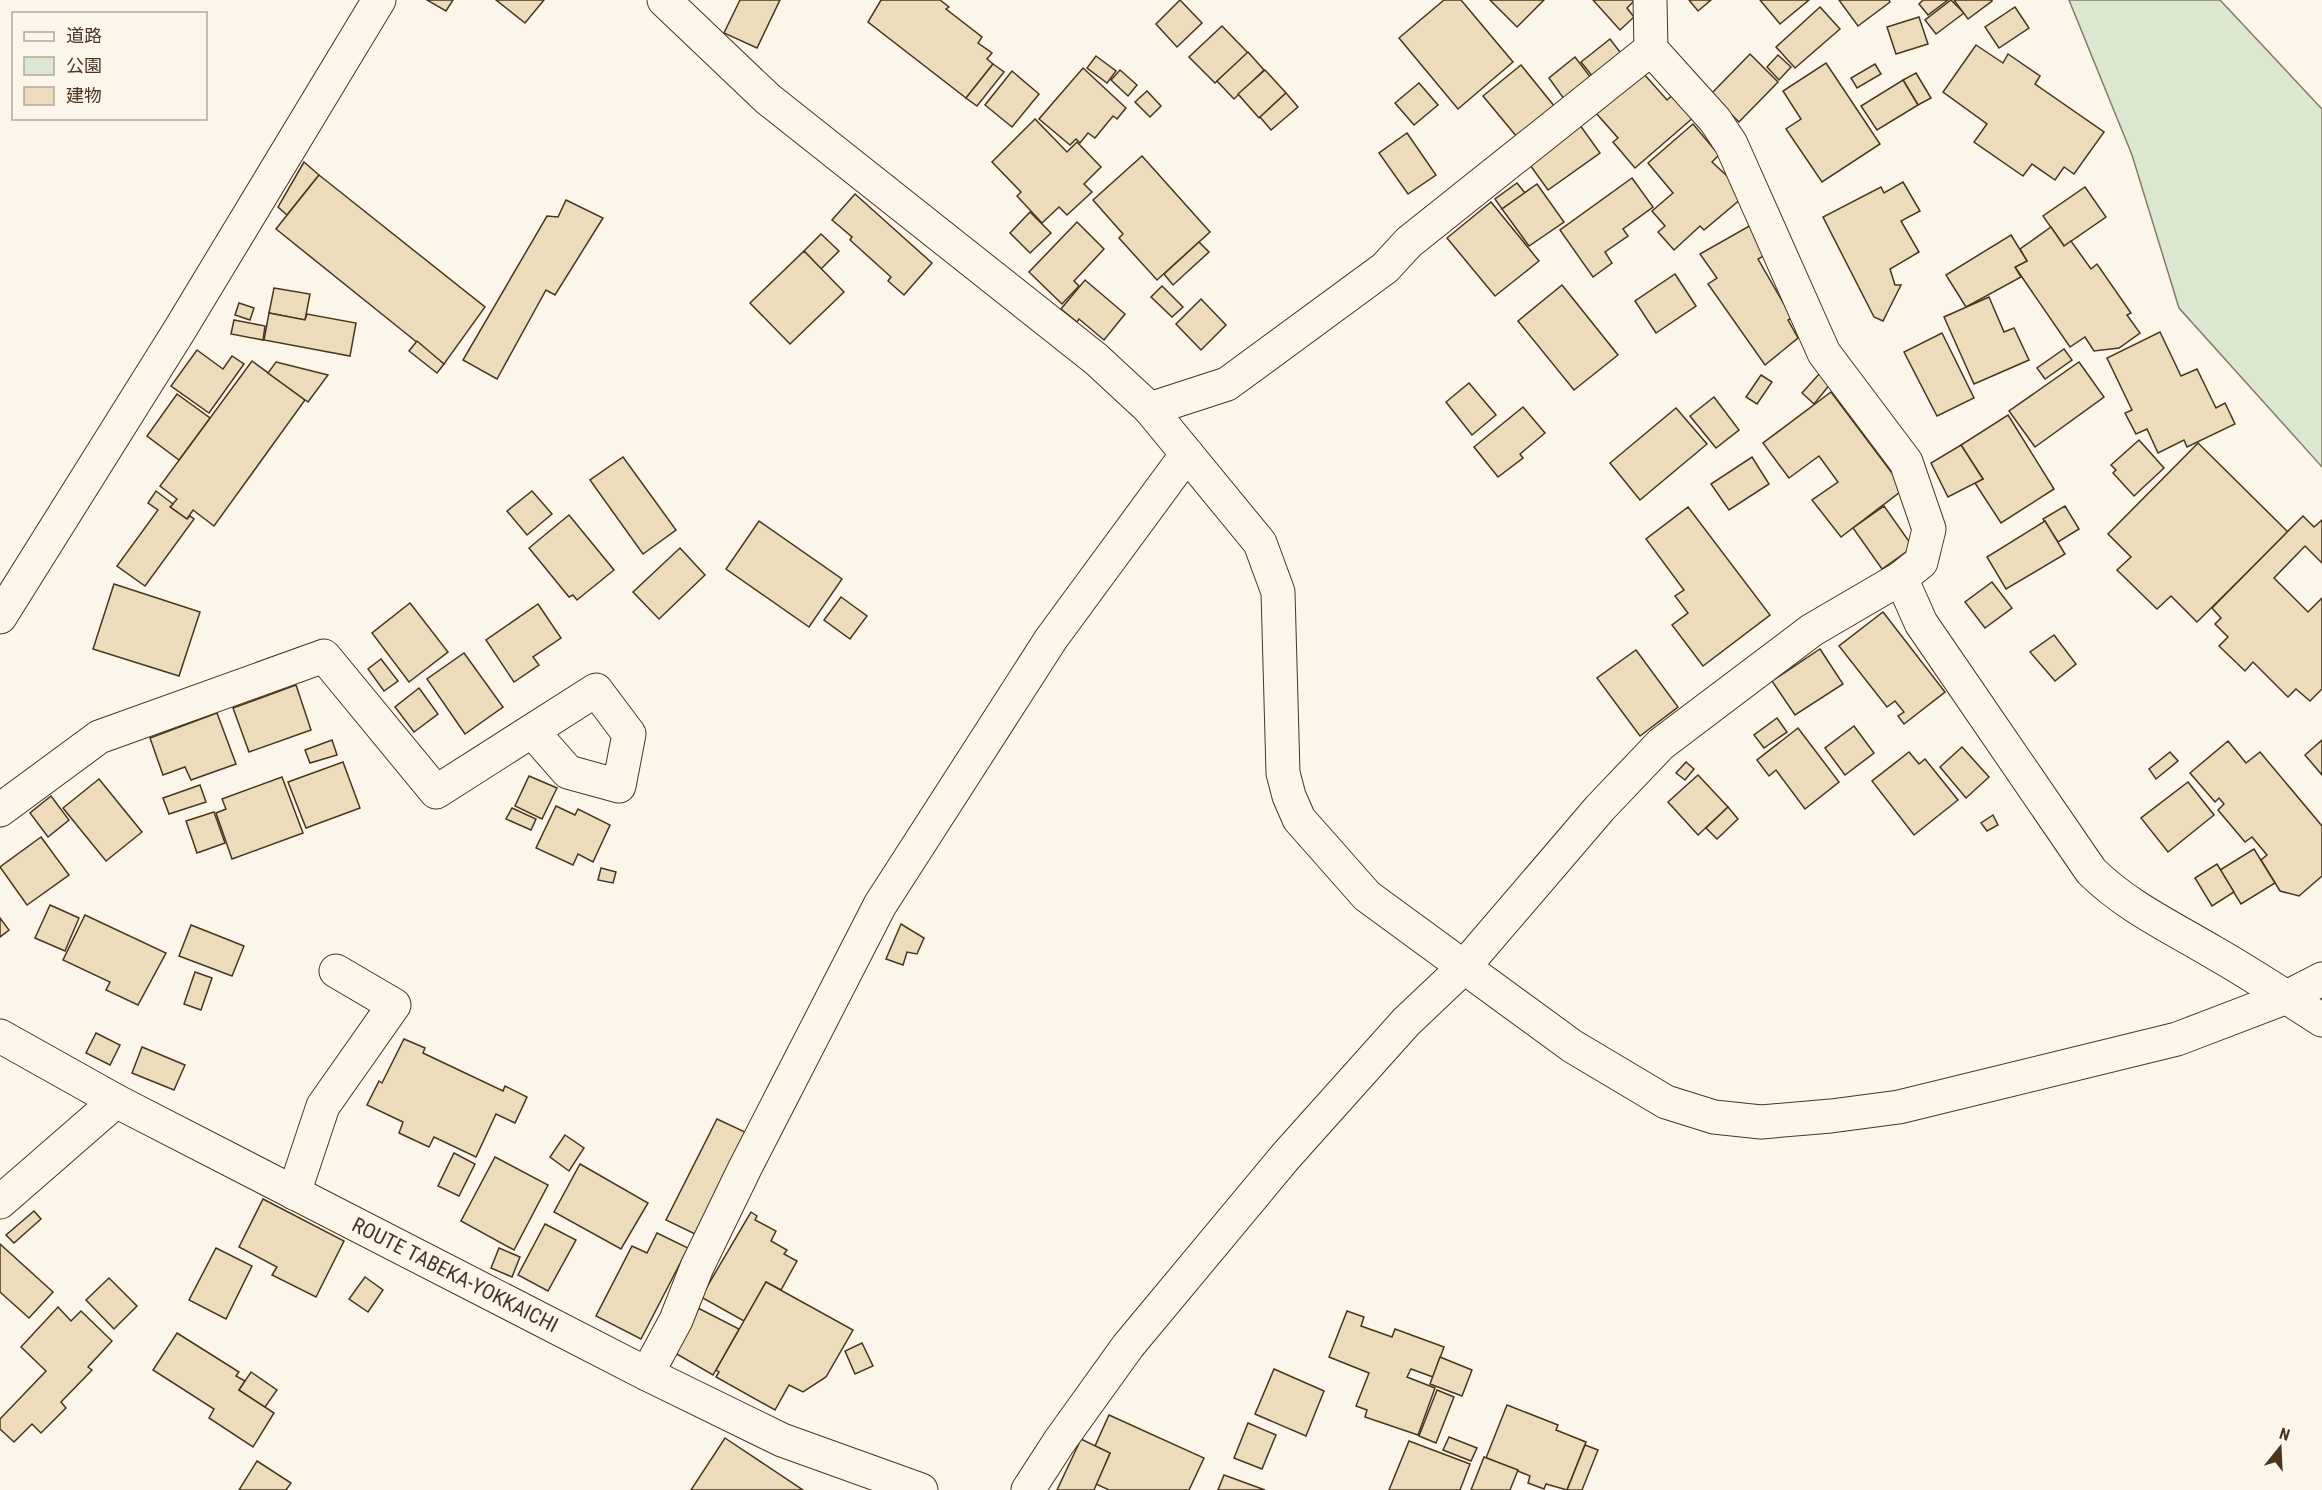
<svg xmlns="http://www.w3.org/2000/svg" width="2322" height="1490" viewBox="0 0 2322 1490" font-family="'Roboto Condensed','Noto Sans JP',sans-serif">
<style>
.green{fill:#dce7d0;stroke:#887966;stroke-width:1.5}
.building{fill:#ecdcbc;stroke:#4a3520;stroke-width:1.5}
.lines{fill:none;stroke-linecap:round;stroke-linejoin:round}
.minor-casing{stroke:#4a3520;stroke-width:35}
.secondary-casing{stroke:#4a3520;stroke-width:35}
.minor{stroke:#fbf6e9;stroke-width:33}
.secondary{stroke:#fbf6e9;stroke-width:33}
.labels{text-anchor:middle;dominant-baseline:central;stroke-width:4.5;stroke-linejoin:round;paint-order:stroke}
.street-label{font-size:21px;fill:#4a3520;stroke:#fbf6e9}
</style>
<rect width="100%" height="100%" fill="#fbf6e9"/>
<path class="green" d="M2069,0H2220L2322,109V467L2179,308L2132,155Z"/>
<g class="building">
<path d="M427,0H453L446,11Z"/>
<path d="M496,0H544L525,23Z"/>
<path d="M740,0H780L757,48L724,33Z"/>
<path d="M881,0H940L949,7L946,9L982,37L978,43L992,53L987,59L993,64L966,98L868,22Z"/>
<path d="M1180,0L1202,23L1177,47L1156,24Z"/>
<path d="M1444,0H1461L1513,62L1458,109L1399,38Z"/>
<path d="M1490,0H1544L1517,27Z"/>
<path d="M1593,0H1635L1627,8L1634,17L1620,30Z"/>
<path d="M1689,0H1711L1698,11Z"/>
<path d="M1760,0H1809L1780,24Z"/>
<path d="M1839,0H1889L1890,2L1858,26Z"/>
<path d="M1923,0H1948L1928,15L1919,4Z"/>
<path d="M1951,0L1964,13L1936,34L1925,20Z"/>
<path d="M1954,0H1992V1L1968,19Z"/>
<path d="M1820,7L1840,29L1795,68L1776,47Z"/>
<path d="M2015,7L2029,28L1999,48L1985,27Z"/>
<path d="M1919,17L1928,44L1896,54L1887,27Z"/>
<path d="M1222,26L1248,53L1215,83L1189,57Z"/>
<path d="M1610,39L1626,60L1597,82L1581,62Z"/>
<path d="M1976,45L2003,63L2008,54L2040,76L2035,84L2104,132L2074,174L2064,167L2055,180L2032,164L2023,176L1974,142L1987,124L1943,92Z"/>
<path d="M1248,52L1264,70L1234,99L1217,81Z"/>
<path d="M1750,54L1778,82L1739,122L1711,94Z"/>
<path d="M1778,55L1791,67L1779,80L1767,67Z"/>
<path d="M1096,56L1116,71L1107,83L1087,68Z"/>
<path d="M1575,57L1591,78L1564,99L1549,78Z"/>
<path d="M1826,63L1880,144L1822,182L1786,129L1801,119L1783,91Z"/>
<path d="M993,64L1004,72L977,106L966,98Z"/>
<path d="M1875,64L1881,74L1857,88L1851,78Z"/>
<path d="M1521,65L1555,107L1517,137L1483,96Z"/>
<path d="M1083,68L1126,108L1117,119L1113,116L1095,138L1088,133L1080,143L1076,139L1070,145L1039,119Z"/>
<path d="M1120,70L1137,85L1128,96L1111,80Z"/>
<path d="M1265,70L1286,93L1259,118L1238,94Z"/>
<path d="M1012,71L1039,94L1012,127L985,105Z"/>
<path d="M1643,73L1667,100L1674,94L1694,117L1635,168L1613,142L1618,138L1596,113Z"/>
<path d="M1916,73L1931,98L1918,105L1903,80Z"/>
<path d="M1903,80L1918,105L1877,130L1861,106Z"/>
<path d="M1419,83L1438,105L1414,125L1395,103Z"/>
<path d="M1147,91L1161,106L1150,117L1135,102Z"/>
<path d="M1286,93L1298,107L1271,130L1260,117Z"/>
<path d="M1035,119L1067,152L1077,142L1101,167L1084,184L1092,192L1067,215L1059,207L1042,223L1017,196L1021,192L992,162Z"/>
<path d="M1577,121L1600,153L1548,190L1525,158Z"/>
<path d="M1693,124L1719,155L1712,162L1738,186L1742,198L1704,230L1700,226L1674,250L1658,232L1665,226L1652,211L1673,193L1648,163Z"/>
<path d="M1407,133L1436,175L1408,194L1379,153Z"/>
<path d="M1142,156L1210,232L1157,280L1119,238L1123,234L1093,200Z"/>
<path d="M304,162L319,175L287,215L278,207Z"/>
<path d="M319,175L485,307L444,364L276,229Z"/>
<path d="M1632,178L1653,207L1623,229L1628,236L1605,252L1612,263L1593,277L1560,230Z"/>
<path d="M1903,182L1920,211L1901,221L1919,252L1890,269L1895,285H1901L1883,321L1874,317L1823,217L1881,187L1884,193Z"/>
<path d="M1517,183L1525,193L1502,209L1495,199Z"/>
<path d="M1537,184L1564,222L1529,246L1502,209Z"/>
<path d="M2085,187L2106,217L2064,246L2043,216Z"/>
<path d="M855,194L932,263L904,295L888,281L891,277L850,240L852,237L832,220Z"/>
<path d="M566,200L603,218L555,295L546,290L497,379L463,360L547,216L558,217Z"/>
<path d="M1491,202L1539,261L1495,296L1447,238Z"/>
<path d="M1030,212L1051,233L1030,253L1010,233Z"/>
<path d="M1077,222L1104,249L1074,281L1079,286L1062,304L1029,272Z"/>
<path d="M1751,225L1767,254L1758,259L1792,318L1788,320L1798,338L1765,365L1708,284L1717,278L1700,254Z"/>
<path d="M2051,227L2064,246L2071,241L2091,269L2097,264L2131,313L2127,315L2140,333L2119,348L2094,351L2085,337L2070,347L2015,267L2027,261L2020,249Z"/>
<path d="M821,234L839,251L821,269L804,251Z"/>
<path d="M2011,235L2027,261L2015,267L2021,277L1966,307L1946,275Z"/>
<path d="M1199,242L1209,252L1173,285L1164,274Z"/>
<path d="M804,251L844,292L790,344L750,303Z"/>
<path d="M1675,274L1696,306L1656,333L1635,301Z"/>
<path d="M1085,280L1125,314L1104,340L1079,319L1077,322L1061,309Z"/>
<path d="M1562,285L1618,355L1574,390L1518,321Z"/>
<path d="M1162,286L1183,307L1172,317L1151,297Z"/>
<path d="M274,288L310,294L305,320L269,313Z"/>
<path d="M1989,297L2004,332L2014,328L2029,360L1974,384L1944,317Z"/>
<path d="M1201,299L1226,325L1201,350L1176,324Z"/>
<path d="M239,303L254,308L250,320L235,315Z"/>
<path d="M269,313L305,320L307,314L356,323L350,356L264,340Z"/>
<path d="M234,320L265,326L263,340L231,334Z"/>
<path d="M2160,332L2181,376L2197,369L2216,408L2225,403L2235,424L2187,447L2184,440L2158,453L2147,429L2136,434L2125,413L2132,410L2107,358Z"/>
<path d="M1942,333L1974,398L1937,416L1904,352Z"/>
<path d="M417,341L444,364L437,373L409,351Z"/>
<path d="M2064,349L2072,360L2045,379L2037,368Z"/>
<path d="M197,350L223,369L232,356L244,364L209,413L171,386Z"/>
<path d="M252,361L305,400L214,526L193,510L187,519L170,507L177,499L160,486Z"/>
<path d="M276,362L328,375L308,402L268,373Z"/>
<path d="M2079,362L2104,397L2035,447L2009,411Z"/>
<path d="M1820,373L1831,383L1814,404L1802,393Z"/>
<path d="M1761,375L1772,382L1757,404L1746,397Z"/>
<path d="M1469,383L1496,415L1472,435L1446,402Z"/>
<path d="M1831,392L1904,489L1841,537L1812,500L1838,482L1819,456L1789,478L1763,443Z"/>
<path d="M177,394L210,418L179,460L147,436Z"/>
<path d="M1714,397L1739,430L1716,448L1690,416Z"/>
<path d="M1523,407L1545,433L1520,454L1523,458L1498,477L1474,447Z"/>
<path d="M1676,408L1707,444L1640,500L1610,463Z"/>
<path d="M2008,415L2054,489L2001,523L1975,483L1983,479L1961,445Z"/>
<path d="M2139,440L2164,468L2134,496L2113,473L2116,470L2111,465Z"/>
<path d="M2198,443L2288,532L2197,622L2171,596L2157,609L2117,570L2131,557L2108,534Z"/>
<path d="M1961,445L1983,479L1948,497L1931,463Z"/>
<path d="M623,457L676,530L643,554L590,480Z"/>
<path d="M1752,457L1769,484L1729,510L1711,484Z"/>
<path d="M156,491L173,504L170,507L187,519L190,516L194,519L145,586L117,566L158,510L148,503Z"/>
<path d="M532,491L552,514L527,535L507,511Z"/>
<path d="M1884,506L1913,547L1882,569L1853,528Z"/>
<path d="M2065,506L2079,529L2058,542L2043,519Z"/>
<path d="M1688,507L1770,615L1703,666L1672,625L1688,613L1675,596L1684,590L1646,539Z"/>
<path d="M569,515L614,570L577,600L573,595L569,597L529,548Z"/>
<path d="M2303,516L2314,527L2322,520V563L2305,546L2274,578L2308,612L2322,598V689L2310,701L2296,689L2288,697L2253,662L2245,671L2219,646L2228,637L2215,624L2221,618L2212,608Z"/>
<path d="M759,521L842,579L809,627L726,569Z"/>
<path d="M2045,521L2065,554L2006,589L1987,557Z"/>
<path d="M680,548L705,575L659,619L633,592Z"/>
<path d="M1992,582L2012,608L1985,628L1965,602Z"/>
<path d="M114,584L200,612L179,676L93,649Z"/>
<path d="M841,597L867,616L850,639L824,620Z"/>
<path d="M410,603L448,652L409,682L372,633Z"/>
<path d="M538,604L561,638L533,657L539,665L514,682L486,640Z"/>
<path d="M1883,612L1945,692L1904,724L1898,716L1904,712L1895,701L1887,707L1839,646Z"/>
<path d="M2054,635L2076,664L2055,681L2030,652Z"/>
<path d="M1820,649L1843,684L1795,715L1772,681Z"/>
<path d="M1636,650L1678,707L1640,736L1597,678Z"/>
<path d="M464,653L503,707L465,734L427,679Z"/>
<path d="M381,659L398,681L384,691L368,669Z"/>
<path d="M296,685L311,730L249,752L233,708Z"/>
<path d="M419,688L438,714L414,732L395,707Z"/>
<path d="M217,713L236,764L191,780L185,767L163,775L150,738Z"/>
<path d="M1777,718L1787,732L1764,748L1754,735Z"/>
<path d="M1854,726L1874,753L1845,775L1825,748Z"/>
<path d="M1798,728L1839,782L1805,809L1776,770L1769,776L1757,760Z"/>
<path d="M332,740L337,755L310,763L305,750Z"/>
<path d="M2322,740V775L2305,755Z"/>
<path d="M2228,741L2246,763L2260,752L2322,826V876L2299,896L2280,891L2261,860L2267,855L2252,837L2245,842L2218,810L2224,804L2219,798L2215,802L2190,773Z"/>
<path d="M1962,747L1989,777L1966,798L1940,767Z"/>
<path d="M1909,752L1919,764L1925,759L1958,800L1914,835L1872,781Z"/>
<path d="M2170,752L2178,761L2156,779L2149,769Z"/>
<path d="M343,762L360,808L306,828L288,782Z"/>
<path d="M1686,762L1694,769L1685,780L1676,773Z"/>
<path d="M1698,775L1728,807L1698,835L1668,802Z"/>
<path d="M529,776L557,788L542,819L515,806Z"/>
<path d="M282,777L303,833L232,859L216,813L226,809L222,799Z"/>
<path d="M99,779L142,832L106,861L63,808Z"/>
<path d="M2188,782L2214,815L2168,852L2141,818Z"/>
<path d="M200,785L206,802L169,814L163,798Z"/>
<path d="M51,796L69,820L48,837L30,813Z"/>
<path d="M556,806L575,815L578,809L610,825L593,862L578,854L573,865L536,848Z"/>
<path d="M1728,807L1738,819L1717,839L1706,828Z"/>
<path d="M512,808L536,819L531,830L506,819Z"/>
<path d="M214,812L225,843L197,853L186,821Z"/>
<path d="M1993,815L1998,825L1987,831L1981,823Z"/>
<path d="M41,837L69,875L27,905L0,867Z"/>
<path d="M2254,849L2275,883L2241,904L2220,870Z"/>
<path d="M2217,864L2234,892L2212,906L2195,878Z"/>
<path d="M601,868L616,872L613,883L598,880Z"/>
<path d="M50,905L79,918L65,951L35,938Z"/>
<path d="M85,915L166,953L138,1005L106,990L110,982L63,960Z"/>
<path d="M0,918L9,930L0,937Z"/>
<path d="M901,924L924,938L917,954L907,952L903,965L886,959Z"/>
<path d="M191,925L244,946L232,976L179,956Z"/>
<path d="M195,972L212,978L201,1010L184,1004Z"/>
<path d="M96,1033L120,1045L110,1065L86,1053Z"/>
<path d="M404,1039L425,1048L423,1053L503,1091L505,1086L527,1097L515,1123L496,1114L476,1157L434,1137L429,1147L399,1133L403,1122L367,1105L379,1081L382,1083Z"/>
<path d="M142,1047L185,1065L174,1090L132,1073Z"/>
<path d="M717,1119L745,1132L695,1234L666,1220Z"/>
<path d="M565,1135L584,1148L569,1171L550,1157Z"/>
<path d="M454,1153L475,1164L459,1196L438,1186Z"/>
<path d="M495,1157L548,1185L514,1250L461,1221Z"/>
<path d="M580,1164L648,1203L621,1249L554,1212Z"/>
<path d="M263,1199L344,1241L316,1297L272,1275L277,1267L239,1247Z"/>
<path d="M34,1211L41,1219L14,1243L6,1235Z"/>
<path d="M751,1212L757,1216L755,1220L776,1231L771,1241L787,1250L784,1254L797,1261L781,1290L766,1282L744,1321L701,1297Z"/>
<path d="M545,1224L576,1240L548,1291L518,1275Z"/>
<path d="M657,1233L688,1248L641,1339L596,1316L632,1246L647,1253Z"/>
<path d="M0,1244L53,1292L29,1318L0,1292Z"/>
<path d="M216,1248L252,1266L226,1319L189,1300Z"/>
<path d="M499,1248L520,1257L512,1277L491,1268Z"/>
<path d="M365,1277L383,1290L368,1312L349,1299Z"/>
<path d="M109,1278L137,1306L114,1329L86,1300Z"/>
<path d="M766,1282L853,1330L826,1377L803,1392L789,1385L775,1410L716,1377L719,1372L716,1370Z"/>
<path d="M58,1307L71,1321L81,1311L112,1341L88,1367L92,1370L61,1402L66,1408L41,1433L32,1424L14,1442L0,1429V1419L46,1371L21,1347Z"/>
<path d="M698,1308L739,1329L713,1375L675,1353Z"/>
<path d="M1347,1311L1364,1317L1361,1326L1392,1337L1395,1329L1444,1347L1433,1377L1411,1369L1407,1377L1435,1388L1418,1435L1365,1417L1367,1410L1356,1406L1369,1373L1329,1357Z"/>
<path d="M177,1333L239,1372L236,1376L245,1381L239,1390L274,1413L253,1447L209,1418L214,1409L153,1370Z"/>
<path d="M862,1343L873,1366L855,1374L845,1351Z"/>
<path d="M1440,1357L1472,1370L1462,1396L1430,1384Z"/>
<path d="M1274,1369L1324,1391L1306,1436L1255,1414Z"/>
<path d="M251,1372L277,1390L265,1407L239,1390Z"/>
<path d="M1437,1390L1454,1397L1436,1443L1419,1436Z"/>
<path d="M1507,1405L1558,1425L1556,1430L1586,1442L1567,1490L1546,1484L1544,1489L1528,1483L1530,1476L1486,1458Z"/>
<path d="M1109,1415L1204,1458L1189,1490H1109L1096,1484L1110,1453L1095,1446Z"/>
<path d="M1248,1423L1276,1435L1262,1469L1234,1458Z"/>
<path d="M1449,1437L1477,1448L1471,1461L1443,1450Z"/>
<path d="M725,1438L803,1490H691Z"/>
<path d="M1081,1439L1110,1453L1094,1490H1057Z"/>
<path d="M1409,1441L1470,1464L1460,1490H1389Z"/>
<path d="M1585,1445L1598,1450L1582,1490H1567Z"/>
<path d="M1484,1457L1518,1470L1510,1490H1471Z"/>
<path d="M257,1461L291,1483L286,1490H239Z"/>
<path d="M1224,1475L1265,1490H1218Z"/>
</g>
<g class="lines">
<g class="minor-casing">
<g id="minor">
<path d="M664,0L768,99L1096,359L1150,409L1260,543L1278,592L1283,773L1289,796L1299,819L1367,896L1572,1046L1666,1102L1714,1117L1761,1122L1831,1116L1899,1107L2177,1039L2287,997L2322,979"/>
<path d="M1150,409L1227,384L1385,268L1409,242L1651,49"/>
<path d="M1901,578L1921,623L2091,871C2126,906 2171,927 2213,952C2250,973 2286,997 2322,1020"/>
<path d="M0,617L179,331L379,0"/>
<path d="M0,810L99,737L324,656L436,792L596,690L629,734L619,786L568,772L532,731"/>
<path d="M294,1193L323,1106L394,1005L336,971"/>
<path d="M0,1202L116,1101"/>
<path d="M647,1374L676,1320L697,1267L745,1168L880,905L1051,639L1187,454"/>
<path d="M1028,1490L1059,1442L1128,1346L1286,1156L1406,1022L1463,968L1600,808L1661,744L1812,630L1901,578L1921,562L1929,529L1906,462L1824,353L1731,144L1715,120L1651,49L1650,0"/>
</g>
</g>
<g class="secondary-casing">
<path id="secondary" d="M0,1036L116,1101L647,1374L782,1440L921,1490"/>
</g>
<use href="#minor" class="minor"/>
<use href="#secondary" class="secondary"/>
</g>
<g class="labels">
<g class="street-label">
<text transform="translate(455 1275) rotate(27)">ROUTE TABEKA-YOKKAICHI</text>
</g>
</g>
<rect x="12" y="12" width="195" height="108" fill="#fbf6e9" stroke="#b4a999" stroke-width="1.5"/>
<rect x="24" y="32" width="30" height="9" fill="#fbf6e9" stroke="#b4a999" stroke-width="1.5"/>
<text x="66" y="42" font-size="18" fill="#4a3520">道路</text>
<rect x="24" y="57" width="30" height="18" fill="#dce7d0" stroke="#b4a999" stroke-width="1.5"/>
<text x="66" y="72" font-size="18" fill="#4a3520">公園</text>
<rect x="24" y="87" width="30" height="18" fill="#ecdcbc" stroke="#b4a999" stroke-width="1.5"/>
<text x="66" y="102" font-size="18" fill="#4a3520">建物</text>
<g transform="translate(2280 1448) rotate(18)" stroke="#fbf6e9" stroke-width="4.5" paint-order="stroke">
<path d="M0-4.5L10 22L0 15L-10 22Z" fill="#4a3520"/>
<text y="-9" font-size="16" font-weight="bold" text-anchor="middle" fill="#4a3520">N</text>
</g>
</svg>
